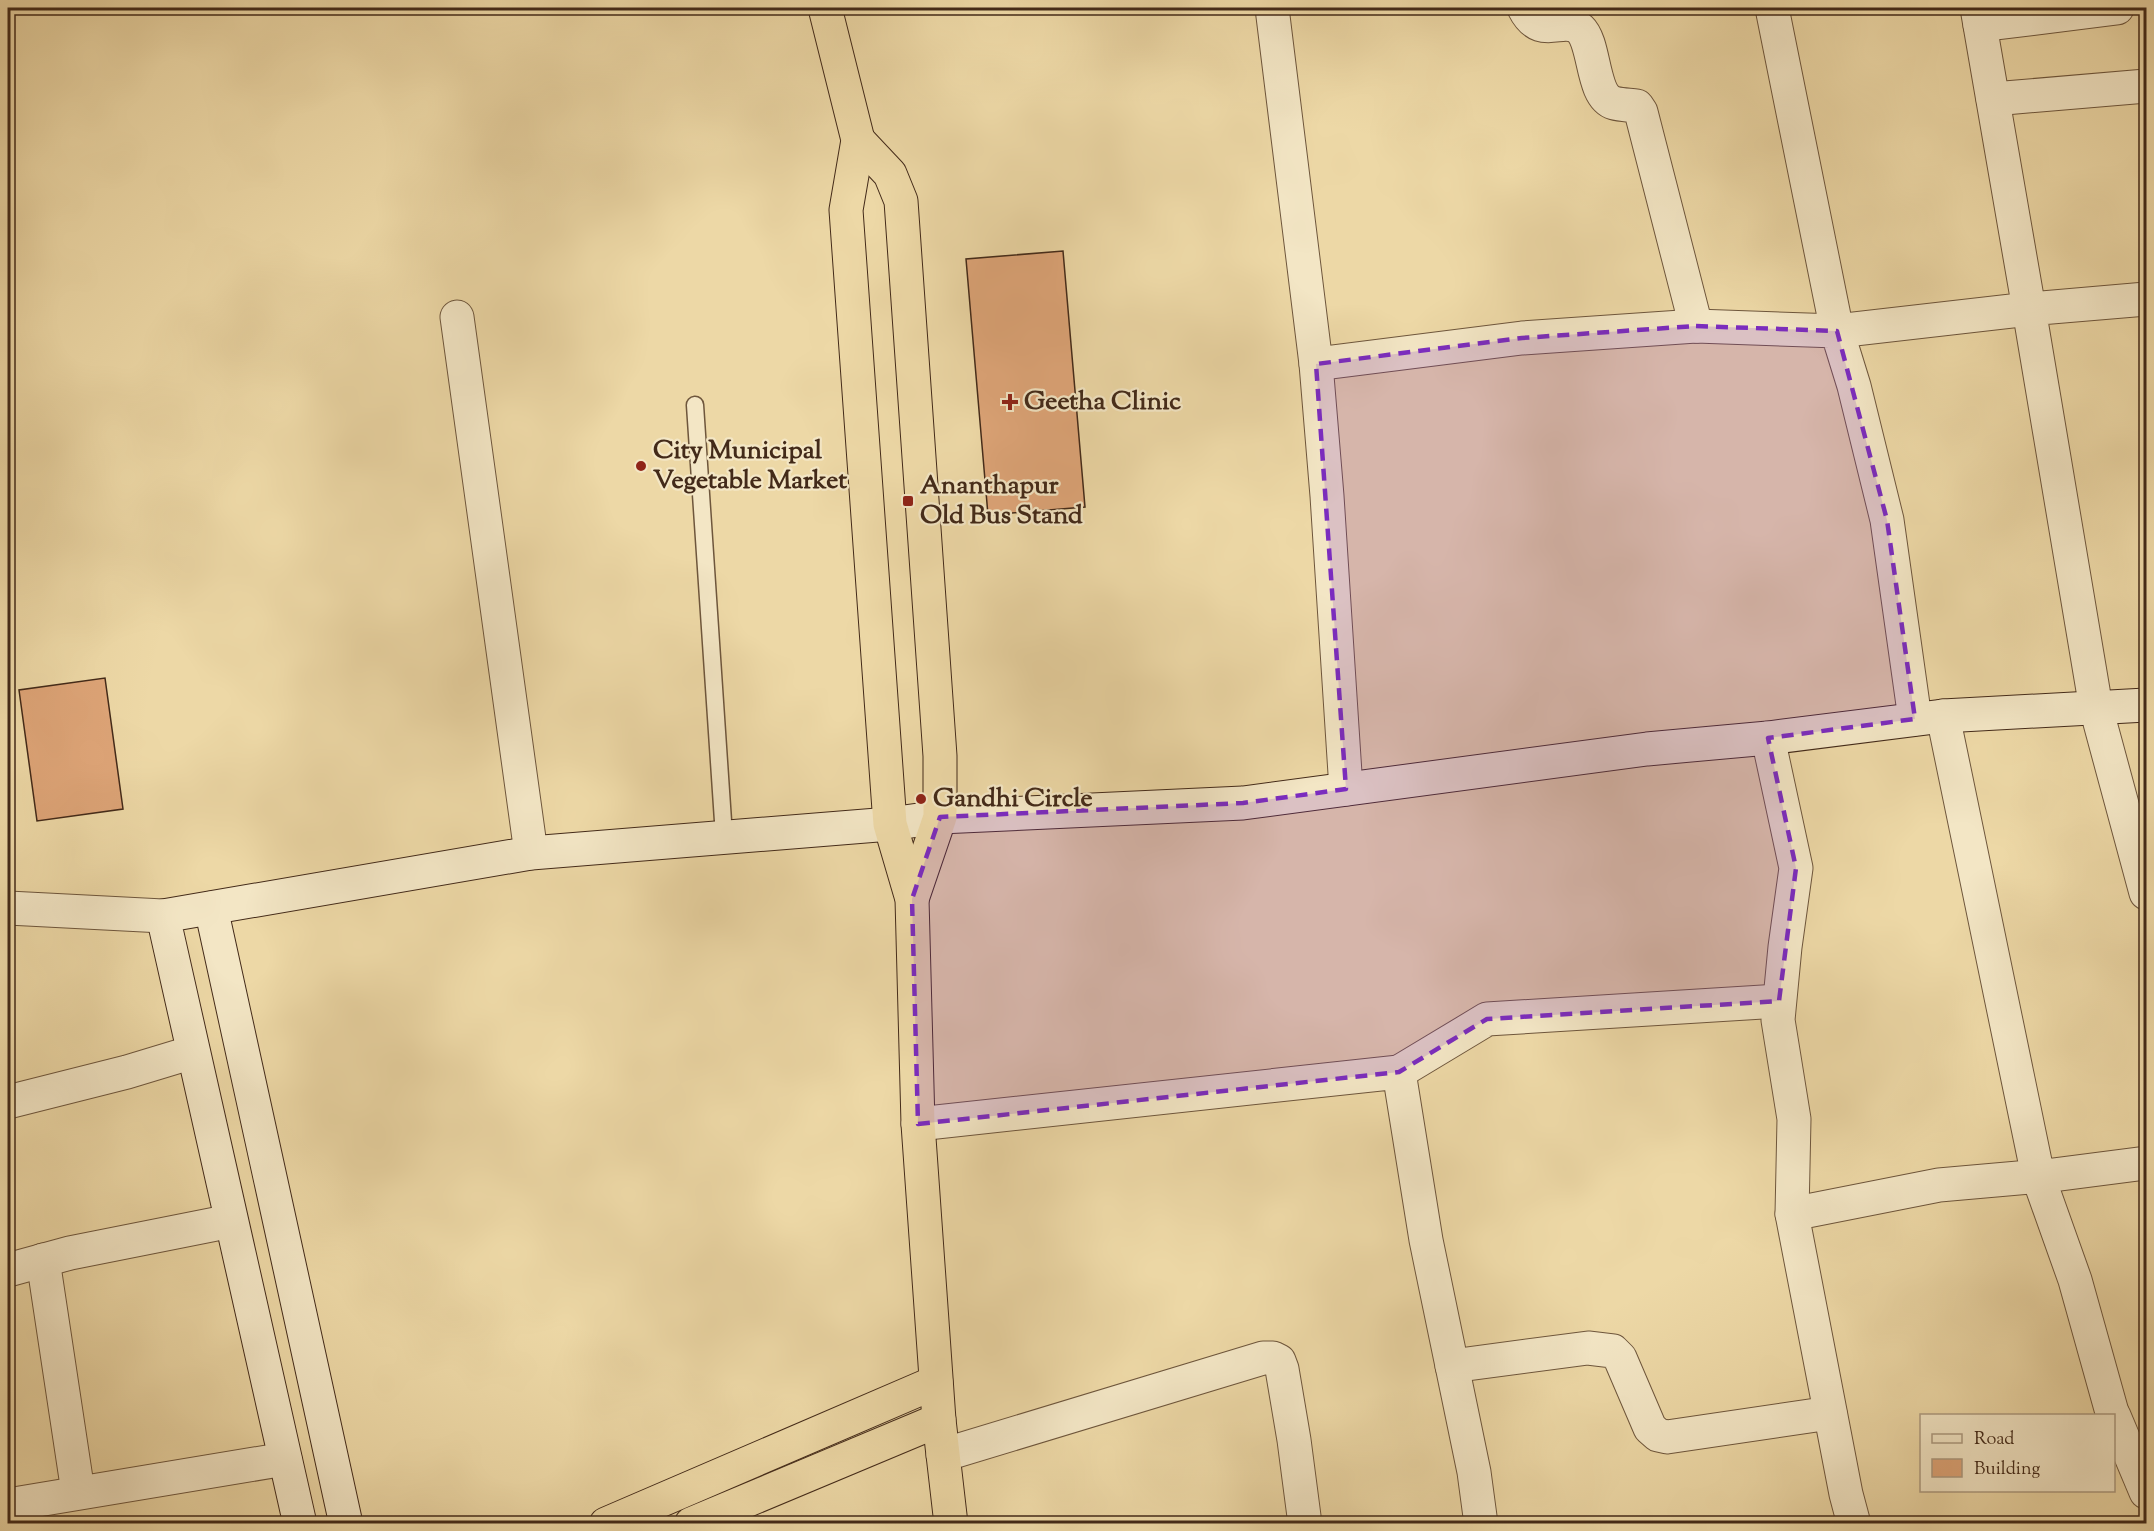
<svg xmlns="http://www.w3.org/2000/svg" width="2154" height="1531" viewBox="0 0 2154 1531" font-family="'Sorts Mill Goudy',serif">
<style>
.building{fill:#dea578;stroke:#432a19;stroke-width:1.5}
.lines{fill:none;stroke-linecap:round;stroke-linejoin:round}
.lane-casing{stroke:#6e563c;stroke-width:19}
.street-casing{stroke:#6e563c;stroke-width:35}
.secondary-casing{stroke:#432a19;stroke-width:35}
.highway-casing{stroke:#432a19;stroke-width:35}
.lane{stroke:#f3e6c5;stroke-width:16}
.street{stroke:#f3e6c5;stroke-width:33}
.secondary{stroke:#f3e6c5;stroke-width:33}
.highway{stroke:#edd8a6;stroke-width:33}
.marked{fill:#7b2cbf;fill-opacity:0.2;stroke:#7b2cbf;stroke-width:4.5;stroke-dasharray:12 8;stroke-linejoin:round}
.poi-dot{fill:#8f2418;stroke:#f3e6c5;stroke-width:2}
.labels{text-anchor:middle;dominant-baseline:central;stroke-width:4.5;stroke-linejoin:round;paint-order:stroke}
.poi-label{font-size:26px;font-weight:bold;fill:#432a19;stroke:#f3e6c5;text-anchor:start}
</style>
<rect width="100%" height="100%" fill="#edd8a6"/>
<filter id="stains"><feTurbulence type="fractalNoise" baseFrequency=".00333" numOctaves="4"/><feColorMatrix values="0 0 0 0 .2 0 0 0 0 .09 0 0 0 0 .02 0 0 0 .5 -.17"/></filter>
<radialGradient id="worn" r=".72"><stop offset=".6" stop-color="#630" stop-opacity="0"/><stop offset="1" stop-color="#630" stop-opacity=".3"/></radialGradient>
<g class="building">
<path d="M1063,251L1085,507L988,515L966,259Z"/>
<path d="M105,678L123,809L37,821L19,690Z"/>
</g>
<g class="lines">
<g class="lane-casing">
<path id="lane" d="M695,405L724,836"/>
</g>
<g class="street-casing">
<g id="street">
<path d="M1272,8L1316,364L1522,338L1696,326L1837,331L1854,386L1887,520L1915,719"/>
<path d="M1524,8C1541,42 1563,14 1580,29C1596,44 1591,96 1614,103C1621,105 1630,105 1637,106L1641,112L1696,326"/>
<path d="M1772,8L1837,331L2029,309L1977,8"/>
<path d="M1980,25L2117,8"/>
<path d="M1993,99L2146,86"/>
<path d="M2146,299L2029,309L2096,708L2146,893"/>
<path d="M457,317L531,853"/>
<path d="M1316,364L1327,496L1346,789"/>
<path d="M1943,716L2038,1176L2075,1280L2113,1416"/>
<path d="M1768,738L1796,868L1785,947L1778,1020L1794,1119L1792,1214"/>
<path d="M8,908L163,916"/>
<path d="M1399,1072L1487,1019L1779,1001"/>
<path d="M8,1102L127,1072L193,1052"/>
<path d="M918,1124L1399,1072L1426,1240L1474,1472L1481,1524"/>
<path d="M43,1260L78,1492"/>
<path d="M8,1270L70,1253L231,1221"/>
<path d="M1452,1366L1588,1348L1613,1351L1620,1358L1650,1428L1658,1435L1667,1437L1830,1413"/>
<path d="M2114,1416L2146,1492"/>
<path d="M943,1455L1263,1358H1273L1279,1361L1282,1369L1294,1440L1305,1524"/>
<path d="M8,1505L285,1459"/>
<path d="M1854,1524L1846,1494L1792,1214L1939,1185L2053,1175L2146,1163"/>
</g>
</g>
<g class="secondary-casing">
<g id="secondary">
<path d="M211,908L346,1524"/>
<path d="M300,1524L163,916L531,853L890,824L940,817L1243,803L1647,749L1768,738L1943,716L2146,705"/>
</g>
</g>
<g class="highway-casing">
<g id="highway">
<path d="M825,8L858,140L846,210L890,824L912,899L918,1124L939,1420L951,1524"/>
<path d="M858,140L890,174L901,201L940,756V817L912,899"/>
<path d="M606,1524L936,1382"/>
<path d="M691,1524L939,1420"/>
</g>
</g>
<use href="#lane" class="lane"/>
<use href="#street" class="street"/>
<use href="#secondary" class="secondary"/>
<use href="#highway" class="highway"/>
</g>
<path class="marked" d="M1696,326L1837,331L1887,520L1915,719L1768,738L1796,868L1779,1001L1487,1019L1399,1072L918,1124L912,899L940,817L1243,803L1346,789L1316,364L1522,338Z"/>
<g class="poi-dot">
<path d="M1007 393h6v6h6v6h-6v6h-6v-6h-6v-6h6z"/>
<circle cx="641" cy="466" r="6"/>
<rect x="902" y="495" width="12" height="12" rx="3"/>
<circle cx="921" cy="799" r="6"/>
</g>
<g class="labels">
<g class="poi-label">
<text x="1024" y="402">Geetha Clinic</text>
<text x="653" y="451">City Municipal<tspan x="653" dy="30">Vegetable Market</tspan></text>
<text x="920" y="486">Ananthapur<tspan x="920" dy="30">Old Bus Stand</tspan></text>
<text x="933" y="799">Gandhi Circle</text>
</g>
</g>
<rect width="2154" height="1531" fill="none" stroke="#edd8a6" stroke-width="30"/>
<rect x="9" y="9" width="2136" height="1513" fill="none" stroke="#432a19" stroke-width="3"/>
<rect x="15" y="15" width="2124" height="1501" fill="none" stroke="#432a19" stroke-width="1.5"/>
<rect x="1920" y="1414" width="195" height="78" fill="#f3e6c5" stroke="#ad9b80" stroke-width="1.5"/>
<rect x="1932" y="1434" width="30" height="9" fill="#f3e6c5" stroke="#ad9b80" stroke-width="1.5"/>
<text x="1974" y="1444" font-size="18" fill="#432a19">Road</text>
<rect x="1932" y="1459" width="30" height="18" fill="#dea578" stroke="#ad9b80" stroke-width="1.5"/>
<text x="1974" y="1474" font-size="18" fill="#432a19">Building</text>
<rect width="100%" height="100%" filter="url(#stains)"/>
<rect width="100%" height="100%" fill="url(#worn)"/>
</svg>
